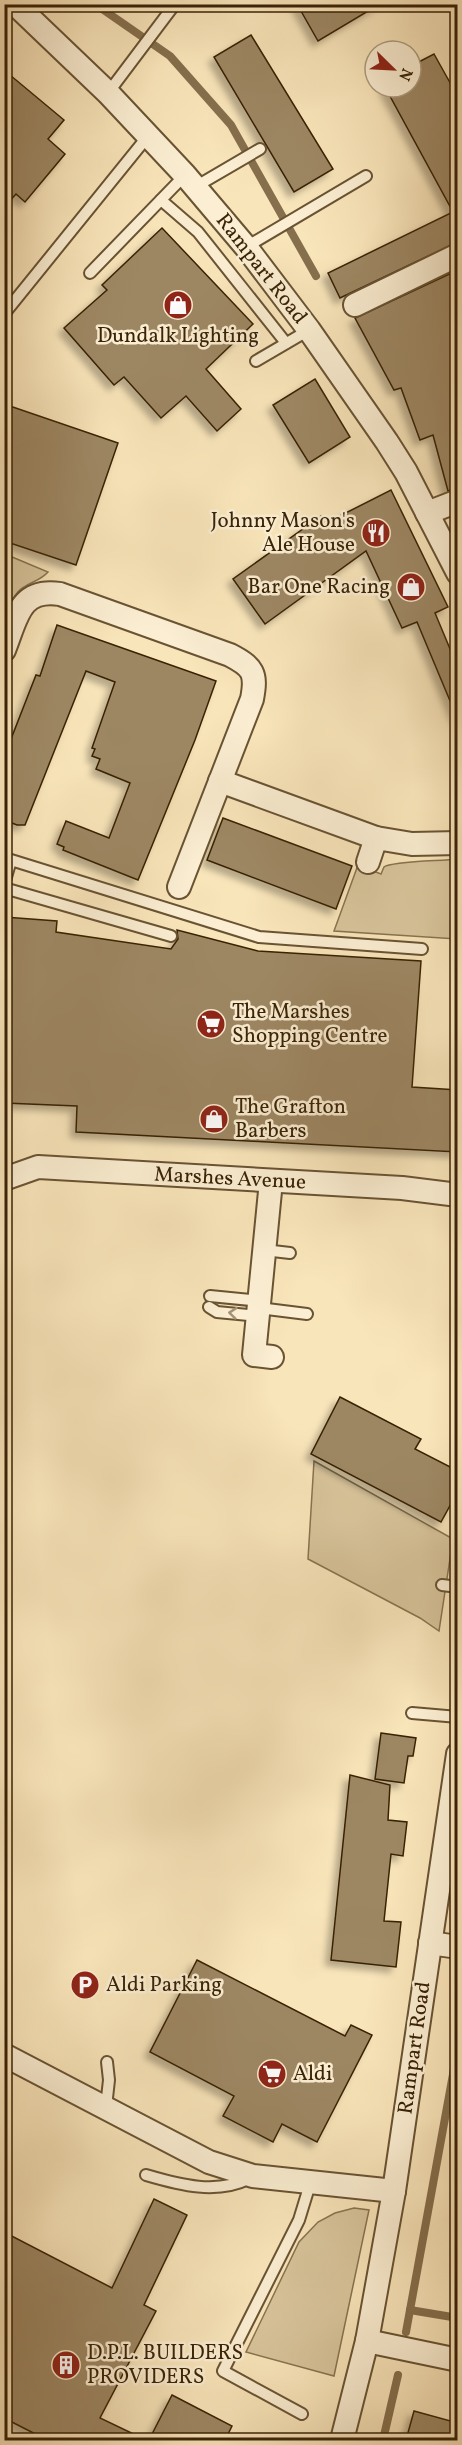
<svg xmlns="http://www.w3.org/2000/svg" width="462" height="2445" viewBox="0 0 462 2445" font-family="Vollkorn,serif">
<style>
.green{fill:#d8c49b;stroke:#887350;stroke-width:1.5}
.lines{fill:none;stroke-linecap:round;stroke-linejoin:round}
.stream{stroke:#856f4d;stroke-width:8}
.building{fill:#9d8764;stroke:#392206;stroke-width:1.5;filter:url(#shadow)}
.lane-casing{stroke:#695333;stroke-width:14}
.street-casing{stroke:#695333;stroke-width:26}
.lane{stroke:#fbeed2;stroke-width:10}
.street{stroke:#fbeed2;stroke-width:22}
.oneway{stroke:#a49276}
.labels{text-anchor:middle;dominant-baseline:central;stroke-width:5;stroke-linejoin:round;paint-order:stroke}
.street-label{font-size:21px;fill:#392206;stroke:#fbeed2}
.poi-label{font-size:21px;fill:#392206;stroke:#fbeed2;text-anchor:start}
</style>
<defs>
<filter id="shadow"><feDropShadow dx="-5.5" dy="5.5" stdDeviation="3" flood-color="#0004"/></filter>
</defs>
<rect width="100%" height="100%" fill="#f9e5ba"/>
<filter id="stains"><feTurbulence type="fractalNoise" baseFrequency=".00333" numOctaves="4"/><feColorMatrix values="0 0 0 0 .2 0 0 0 0 .09 0 0 0 0 .02 0 0 0 .5 -.17"/></filter>
<radialGradient id="worn" r=".72"><stop offset=".6" stop-color="#630" stop-opacity="0"/><stop offset="1" stop-color="#630" stop-opacity=".3"/></radialGradient>
<g class="green">
<path d="M5,554L48,572C41,580 33,581 24,587C13,593 9,609 5,620Z"/>
<path d="M457,859V939L334,931L358,865L381,874L384,867C392,861 443,861 457,859Z"/>
<path d="M314,1461L453,1539L439,1631L420,1618L308,1559Z"/>
<path d="M354,2208L369,2210L334,2376L246,2352L299,2242L318,2222L335,2213Z"/>
</g>
<g class="lines">
<g class="stream">
<path d="M95,4L170,56L231,125L316,276"/>
<path d="M410,2310L458,2318"/>
<path d="M406,2332L458,2047"/>
<path d="M383,2440L398,2375"/>
</g>
</g>
<g class="building">
<path d="M297,4H380L318,41Z"/>
<path d="M251,35L333,169L294,192L214,57Z"/>
<path d="M434,54L458,97V242L340,298L328,273L453,212L385,87H411V66Z"/>
<path d="M4,70L64,120L48,139L65,154L25,202L16,194L4,207Z"/>
<path d="M162,228L253,324L206,369L241,409L217,431L186,396L161,418L124,377L114,385L64,328L107,290L102,285Z"/>
<path d="M458,270V488L448,491L433,435L420,440L401,388L394,390L355,318Z"/>
<path d="M315,379L350,437L309,463L273,405Z"/>
<path d="M4,404L118,443L76,565L4,541Z"/>
<path d="M391,490L448,607L435,613L458,668V720L417,622L402,628L366,551L265,624L233,579L321,516L326,523Z"/>
<path d="M57,625L216,681L195,740L138,880L63,850L64,847L57,844L66,821L109,838L130,783L96,769L100,759L92,756L95,749L92,748L115,682L86,671L25,825H17L4,820V757L36,675L40,676Z"/>
<path d="M223,818L352,866L336,909L207,860Z"/>
<path d="M4,917L57,921L56,932L171,949L178,939L177,930L258,951L421,961L412,1087L458,1090V1152L76,1132L77,1106L4,1103Z"/>
<path d="M340,1397L421,1439L415,1449L458,1471V1491L441,1522L311,1454Z"/>
<path d="M381,1733L416,1738L413,1756H408L404,1783L375,1779Z"/>
<path d="M350,1775L390,1785L388,1820L407,1822L403,1856L391,1854L384,1921L401,1922L396,1967L331,1960Z"/>
<path d="M197,1960L345,2036L351,2025L372,2035L317,2142L282,2124L273,2142L223,2116L234,2096L150,2052Z"/>
<path d="M154,2199L187,2215L144,2305L156,2311L100,2418L146,2440H47L4,2418V2232L112,2288Z"/>
<path d="M172,2395L232,2426L225,2440H149Z"/>
<path d="M414,2411L458,2423V2440H406Z"/>
</g>
<g class="lines">
<g class="lane-casing">
<g id="lane">
<path d="M108,93L175,4"/>
<path d="M195,187L260,149"/>
<path d="M161,200L198,232L286,343"/>
<path d="M246,247L366,176"/>
<path d="M90,273L185,175"/>
<path d="M4,314L148,136"/>
<path d="M256,361L309,330"/>
<path d="M4,884L11,860L259,937L422,949"/>
<path d="M4,888L171,936"/>
<path d="M264,1250L290,1253"/>
<path d="M210,1296L260,1301"/>
<path d="M209,1307L217,1312L258,1316"/>
<path d="M259,1308L307,1314"/>
<path d="M442,1585L458,1587"/>
<path d="M412,1713L458,1717"/>
<path d="M106,2107L109,2080L107,2062"/>
<path d="M146,2175C180,2185 217,2195 250,2178"/>
<path d="M302,2414L223,2371L299,2220L310,2184"/>
</g>
</g>
<g class="street-casing">
<g id="street">
<path d="M15,4L108,93L185,175L246,247L309,330L387,442L406,472L458,573"/>
<path d="M355,305L458,255"/>
<path d="M427,513L458,501"/>
<path d="M4,650C17,618 19,588 60,594L230,655C253,667 257,673 252,699L179,887"/>
<path d="M220,781L376,838L412,844L458,843"/>
<path d="M368,862L376,838"/>
<path d="M4,1179L38,1167L402,1188L458,1195"/>
<path d="M271,1181L254,1355L272,1357"/>
<path d="M430,1943L458,1947"/>
<path d="M4,2055L209,2162L253,2176L394,2191"/>
<path d="M367,2341L458,2360"/>
<path d="M342,2440L367,2341L394,2191L458,1754"/>
</g>
</g>
<use href="#lane" class="lane"/>
<use href="#street" class="street"/>
</g>
<defs><path id="oneway-chevron" d="M-2-3.5L2.5 0L-2 3.5" fill="none" stroke-width="1.6" stroke-linecap="round" stroke-linejoin="round" transform="scale(1.5)"/></defs>
<use class="oneway" href="#oneway-chevron" transform="translate(233 1313) rotate(-174)"/>
<defs>
<g id="shop-disc" transform="scale(1.5)"><circle r="9.5" fill="#8f2418" stroke="#fbeed2"/><path d="M-5-2.5h2.3a2.7 3.5 0 0 1 5.4 0H5L5.5 6h-11ZM-1.5-2.5h3a1.5 2.3 0 0 0-3 0Z" fill="#fff"/></g>
<g id="restaurant-disc" transform="scale(1.5)"><circle r="9.5" fill="#8f2418" stroke="#fbeed2"/><path d="M-5-6h1v4h1v-4h1v4h1v-4h1v5L-1.5 .5V6h-2V.5L-5-1ZM5-6V6H3V1.5H1.5Q1.5-4 5-6Z" fill="#fff"/></g>
<g id="supermarket-disc" transform="scale(1.5)"><circle r="9.5" fill="#8f2418" stroke="#fbeed2"/><path d="M-6-5.5h2.5l.6 2H6L4.5 2H-2.5L-4.4-4H-6ZM-1.5 3.2a1.3 1.3 0 1 0 .1 0ZM3 3.2a1.3 1.3 0 1 0 .1 0Z" fill="#fff"/></g>
<g id="parking-disc" transform="scale(1.5)"><circle r="9.5" fill="#8f2418" stroke="#fbeed2"/><path d="M-3.5-5.5H1a3.5 3.5 0 0 1 0 7H-1V5.5H-3.5ZM-1-3.4V-.6H.8a1.4 1.4 0 0 0 0-2.8Z" fill="#fff"/></g>
<g id="building-disc" transform="scale(1.5)"><circle r="9.5" fill="#8f2418" stroke="#fbeed2"/><path d="M-4-6H4V6H1V3H-1V6H-4ZM-2.5-4.3h1.7v1.8h-1.7ZM.8-4.3h1.7v1.8H.8ZM-2.5-1h1.7V.8h-1.7ZM.8-1h1.7V.8H.8Z" fill="#fff"/></g>
</defs>
<g fill-rule="evenodd">
<use href="#shop-disc" x="178" y="305"/>
<use href="#restaurant-disc" x="376" y="533"/>
<use href="#shop-disc" x="411" y="587"/>
<use href="#supermarket-disc" x="211" y="1024"/>
<use href="#shop-disc" x="214" y="1119"/>
<use href="#parking-disc" x="85" y="1985"/>
<use href="#supermarket-disc" x="272" y="2074"/>
<use href="#building-disc" x="66" y="2365"/>
</g>
<g class="labels">
<g class="street-label">
<text transform="translate(261 269) rotate(52)">Rampart Road</text>
<text transform="translate(230 1179) rotate(3)">Marshes Avenue</text>
<text transform="translate(415 2048) rotate(-82)">Rampart Road</text>
</g>
<g class="poi-label">
<text x="178" y="336" text-anchor="middle">Dundalk Lighting</text>
<text x="355" y="521" text-anchor="end">Johnny Mason's<tspan x="355" dy="24">Ale House</tspan></text>
<text x="390" y="587" text-anchor="end">Bar One Racing</text>
<text x="232" y="1012">The Marshes<tspan x="232" dy="24">Shopping Centre</tspan></text>
<text x="235" y="1107">The Grafton<tspan x="235" dy="24">Barbers</tspan></text>
<text x="106" y="1985">Aldi Parking</text>
<text x="293" y="2074">Aldi</text>
<text x="87" y="2353">D.P.L. BUILDERS<tspan x="87" dy="24">PROVIDERS</tspan></text>
</g>
</g>
<rect width="462" height="2445" fill="none" stroke="#f9e5ba" stroke-width="24"/>
<rect x="6" y="6" width="450" height="2433" fill="none" stroke="#392206" stroke-width="3"/>
<rect x="12" y="12" width="438" height="2421" fill="none" stroke="#392206" stroke-width="1.5"/>
<g transform="translate(393 69) rotate(114)"><circle r="28" fill="#fbeed2" stroke="#ad9c80" stroke-width="1.5"/>
<path d="M0-4.5L10 22L0 15L-10 22Z" fill="#8f2418"/>
<text y="-9" font-size="16" font-weight="bold" text-anchor="middle" fill="#392206">N</text>
</g>
<rect width="100%" height="100%" filter="url(#stains)"/>
<rect width="100%" height="100%" fill="url(#worn)"/>
</svg>
